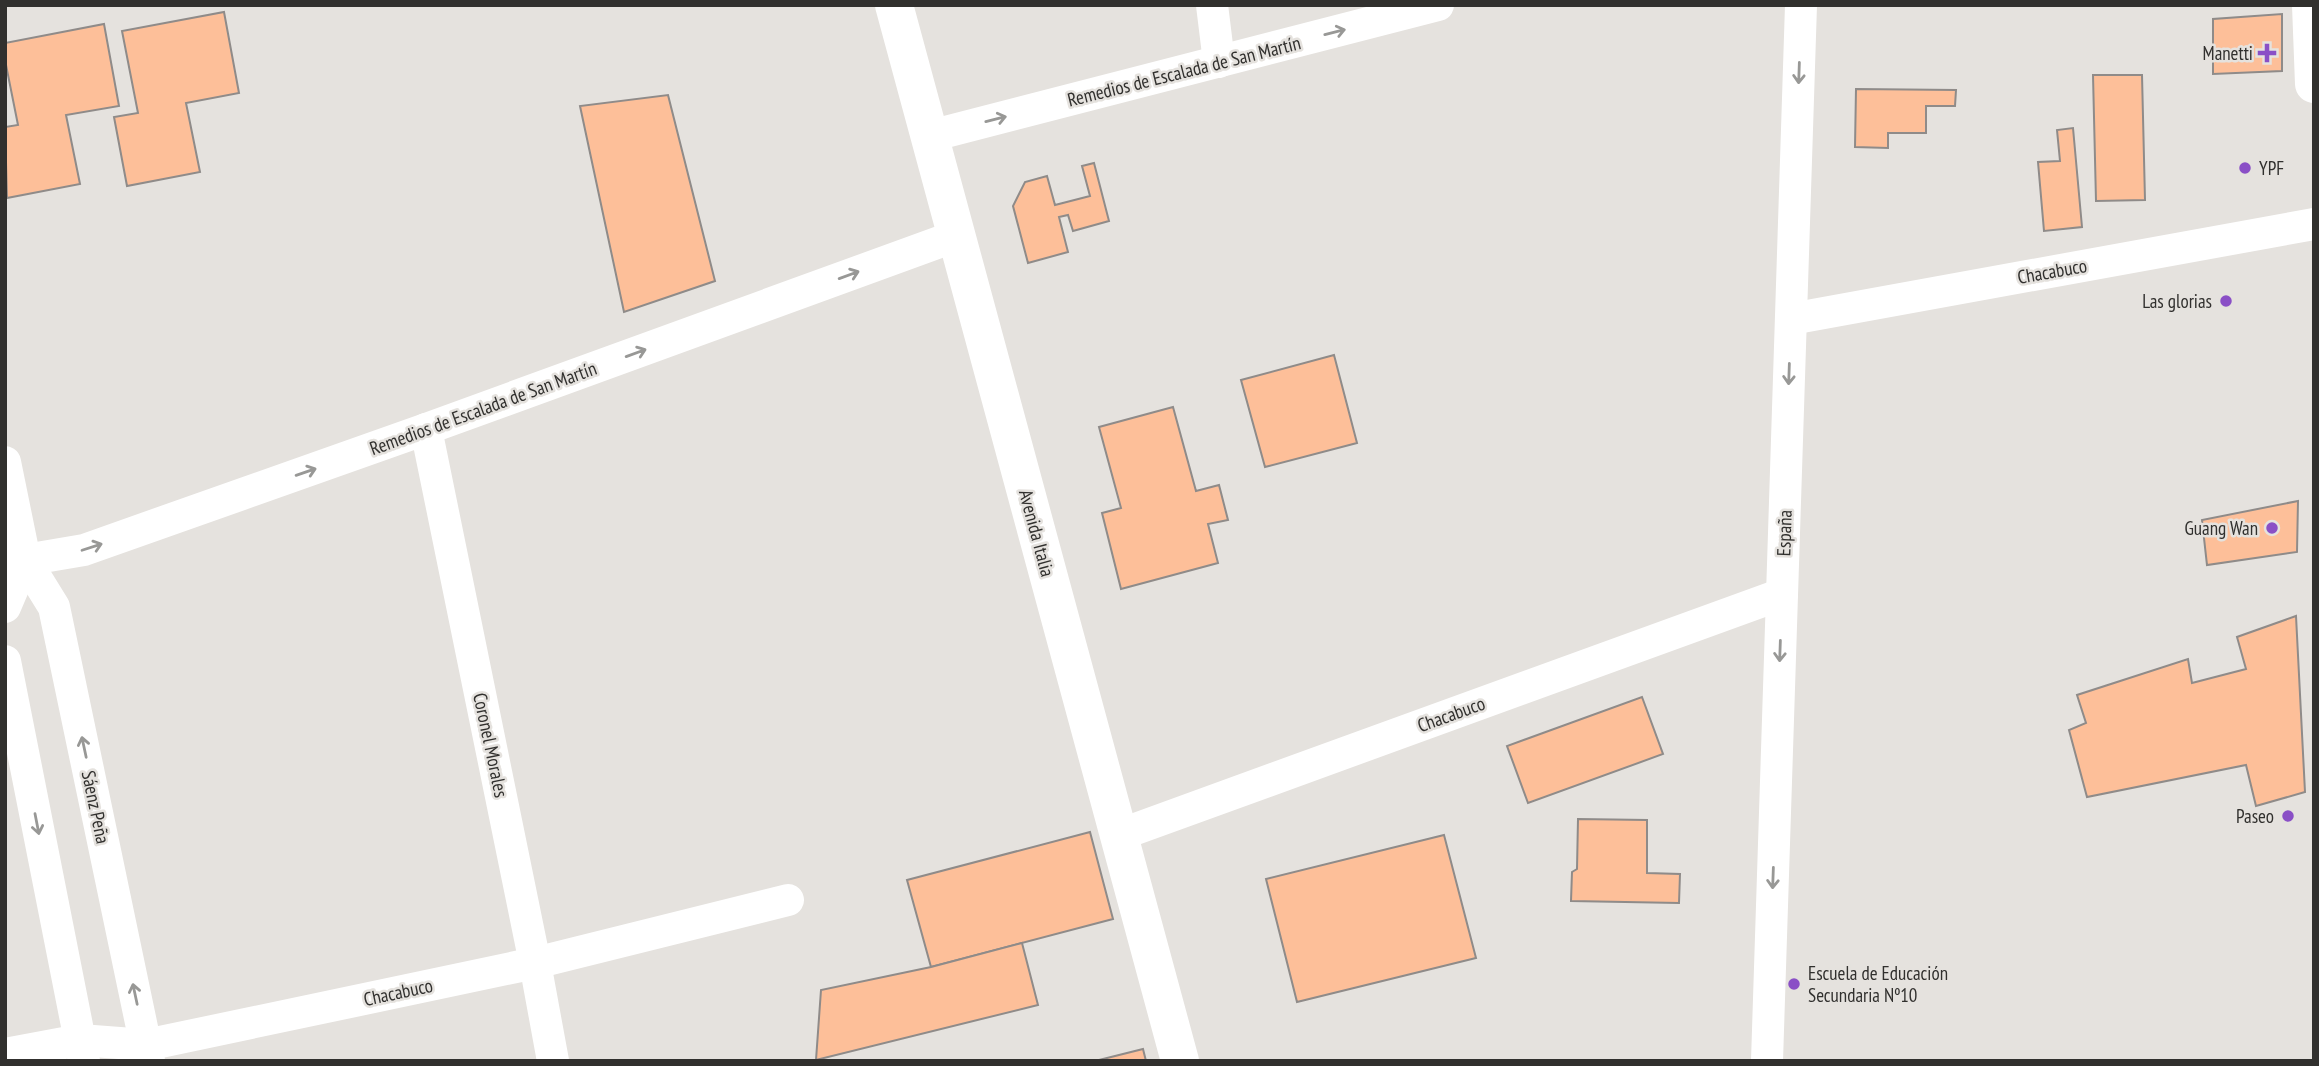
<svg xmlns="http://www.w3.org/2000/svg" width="2319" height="1066" viewBox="0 0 2319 1066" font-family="'PT Sans Narrow',sans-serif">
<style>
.building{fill:#fdbf99;stroke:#8f8b89;stroke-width:2}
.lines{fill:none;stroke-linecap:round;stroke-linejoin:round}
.minor{stroke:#fff;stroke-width:32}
.tertiary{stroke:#fff;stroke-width:38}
.secondary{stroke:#fff;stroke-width:38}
.oneway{stroke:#989896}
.poi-dot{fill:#8a4fc6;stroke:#e5e2de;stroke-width:2.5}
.labels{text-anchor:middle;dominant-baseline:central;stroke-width:5;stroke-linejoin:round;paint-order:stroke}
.poi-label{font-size:19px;fill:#31302e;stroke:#e5e2de;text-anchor:end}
.street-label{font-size:19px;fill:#31302e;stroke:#e5e2de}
</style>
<rect width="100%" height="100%" fill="#e5e2de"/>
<g class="building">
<path d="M224,12L239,93L186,103L200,172L127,186L114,117L138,113L122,31Z"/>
<path d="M2282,14V71L2213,74V19Z"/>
<path d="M104,24L119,106L66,115L80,184L7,198L5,127L18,125L5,60V43Z"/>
<path d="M2093,75H2142L2145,200L2096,201Z"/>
<path d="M1856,89L1956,90L1955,106H1926V133H1888V148L1855,147Z"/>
<path d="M668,95L715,281L624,312L580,106Z"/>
<path d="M2073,128L2082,227L2044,231L2038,162L2060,161L2057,130Z"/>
<path d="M1094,163L1109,221L1073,231L1068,215L1059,217L1068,252L1028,263L1013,206L1025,182L1047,176L1055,205L1090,196L1082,166Z"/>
<path d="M1334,355L1357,443L1265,467L1241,380Z"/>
<path d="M1173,407L1196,491L1219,485L1228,520L1208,524L1218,563L1121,589L1102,513L1121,508L1099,427Z"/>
<path d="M2298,501L2297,552L2207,565L2202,520Z"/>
<path d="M2296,616L2305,792L2256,806L2246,765L2087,797L2069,730L2086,723L2077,695L2188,659L2192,683L2246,669L2237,637Z"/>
<path d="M1642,697L1663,754L1528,803L1507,746Z"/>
<path d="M1578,819L1647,820V873L1680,874L1679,903L1571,901L1572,872L1577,869Z"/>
<path d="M1090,832L1113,919L931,967L907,880Z"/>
<path d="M1444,835L1476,958L1297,1002L1266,879Z"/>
<path d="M1022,943L1038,1005L816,1060L821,990L931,967Z"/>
<path d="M1143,1049L1146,1061H1095Z"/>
</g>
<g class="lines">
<g class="minor">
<path d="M1212,5L1219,62"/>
<path d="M930,136L1438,5"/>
<path d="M1791,319L2314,224"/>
<path d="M426,429L535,963L553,1061"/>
<path d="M5,462L25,560L54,607L149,1061"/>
<path d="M5,560H25L84,550L426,429L956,236"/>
<path d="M5,607L25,560"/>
<path d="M5,661L84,1061"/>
<path d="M1119,835L1782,594"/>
<path d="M5,1054L80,1040L146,1045L535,963L788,900"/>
<path d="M1767,1061L1801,5"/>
</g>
<path class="tertiary" d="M894,5L1180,1061"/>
<path class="secondary" d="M2311,5L2314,84"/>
</g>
<defs><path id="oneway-shaft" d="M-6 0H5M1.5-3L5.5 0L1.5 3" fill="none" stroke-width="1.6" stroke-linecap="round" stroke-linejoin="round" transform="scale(1.75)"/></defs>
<g class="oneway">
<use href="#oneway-shaft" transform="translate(1335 32) rotate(-14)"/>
<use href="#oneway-shaft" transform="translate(1799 73) rotate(92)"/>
<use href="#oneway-shaft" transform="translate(996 119) rotate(-14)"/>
<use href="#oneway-shaft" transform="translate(849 275) rotate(-20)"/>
<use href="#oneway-shaft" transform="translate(636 353) rotate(-20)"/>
<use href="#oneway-shaft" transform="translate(1789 374) rotate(92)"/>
<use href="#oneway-shaft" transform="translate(306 472) rotate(-19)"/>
<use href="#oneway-shaft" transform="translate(92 547) rotate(-18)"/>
<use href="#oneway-shaft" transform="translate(1780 651) rotate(92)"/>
<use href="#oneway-shaft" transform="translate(84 747) rotate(-102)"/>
<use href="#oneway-shaft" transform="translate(37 824) rotate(79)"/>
<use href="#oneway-shaft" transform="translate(1773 878) rotate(92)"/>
<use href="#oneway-shaft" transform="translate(135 994) rotate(-102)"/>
</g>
<g class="poi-dot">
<path d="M2263.5 42.5h7v7h7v7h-7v7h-7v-7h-7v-7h7z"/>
<circle cx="2245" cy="168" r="7"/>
<circle cx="2226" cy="301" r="7"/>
<circle cx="2272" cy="528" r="7"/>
<circle cx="2288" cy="816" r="7"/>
<circle cx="1794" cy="984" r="7"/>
</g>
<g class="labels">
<g class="poi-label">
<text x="2253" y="53">Manetti</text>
<text x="2259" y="168" text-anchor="start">YPF</text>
<text x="2212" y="301">Las glorias</text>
<text x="2258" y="528">Guang Wan</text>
<text x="2274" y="816">Paseo</text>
<text x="1808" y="973" text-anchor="start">Escuela de Educación<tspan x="1808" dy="22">Secundaria Nº10</tspan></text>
</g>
<g class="street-label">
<text transform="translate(1184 71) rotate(-14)">Remedios de Escalada de San Martín</text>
<text transform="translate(2052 271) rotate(-10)">Chacabuco</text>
<text transform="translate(483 408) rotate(-20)">Remedios de Escalada de San Martín</text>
<text transform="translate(1037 533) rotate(75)">Avenida Italia</text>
<text transform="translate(1784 533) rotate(-88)">España</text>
<text transform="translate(1451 714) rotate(-20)">Chacabuco</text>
<text transform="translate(491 745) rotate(78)">Coronel Morales</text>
<text transform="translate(96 807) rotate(78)">Sáenz Peña</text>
<text transform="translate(398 992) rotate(-12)">Chacabuco</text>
</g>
</g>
<rect width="2319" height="1066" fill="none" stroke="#31302e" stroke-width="14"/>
</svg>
